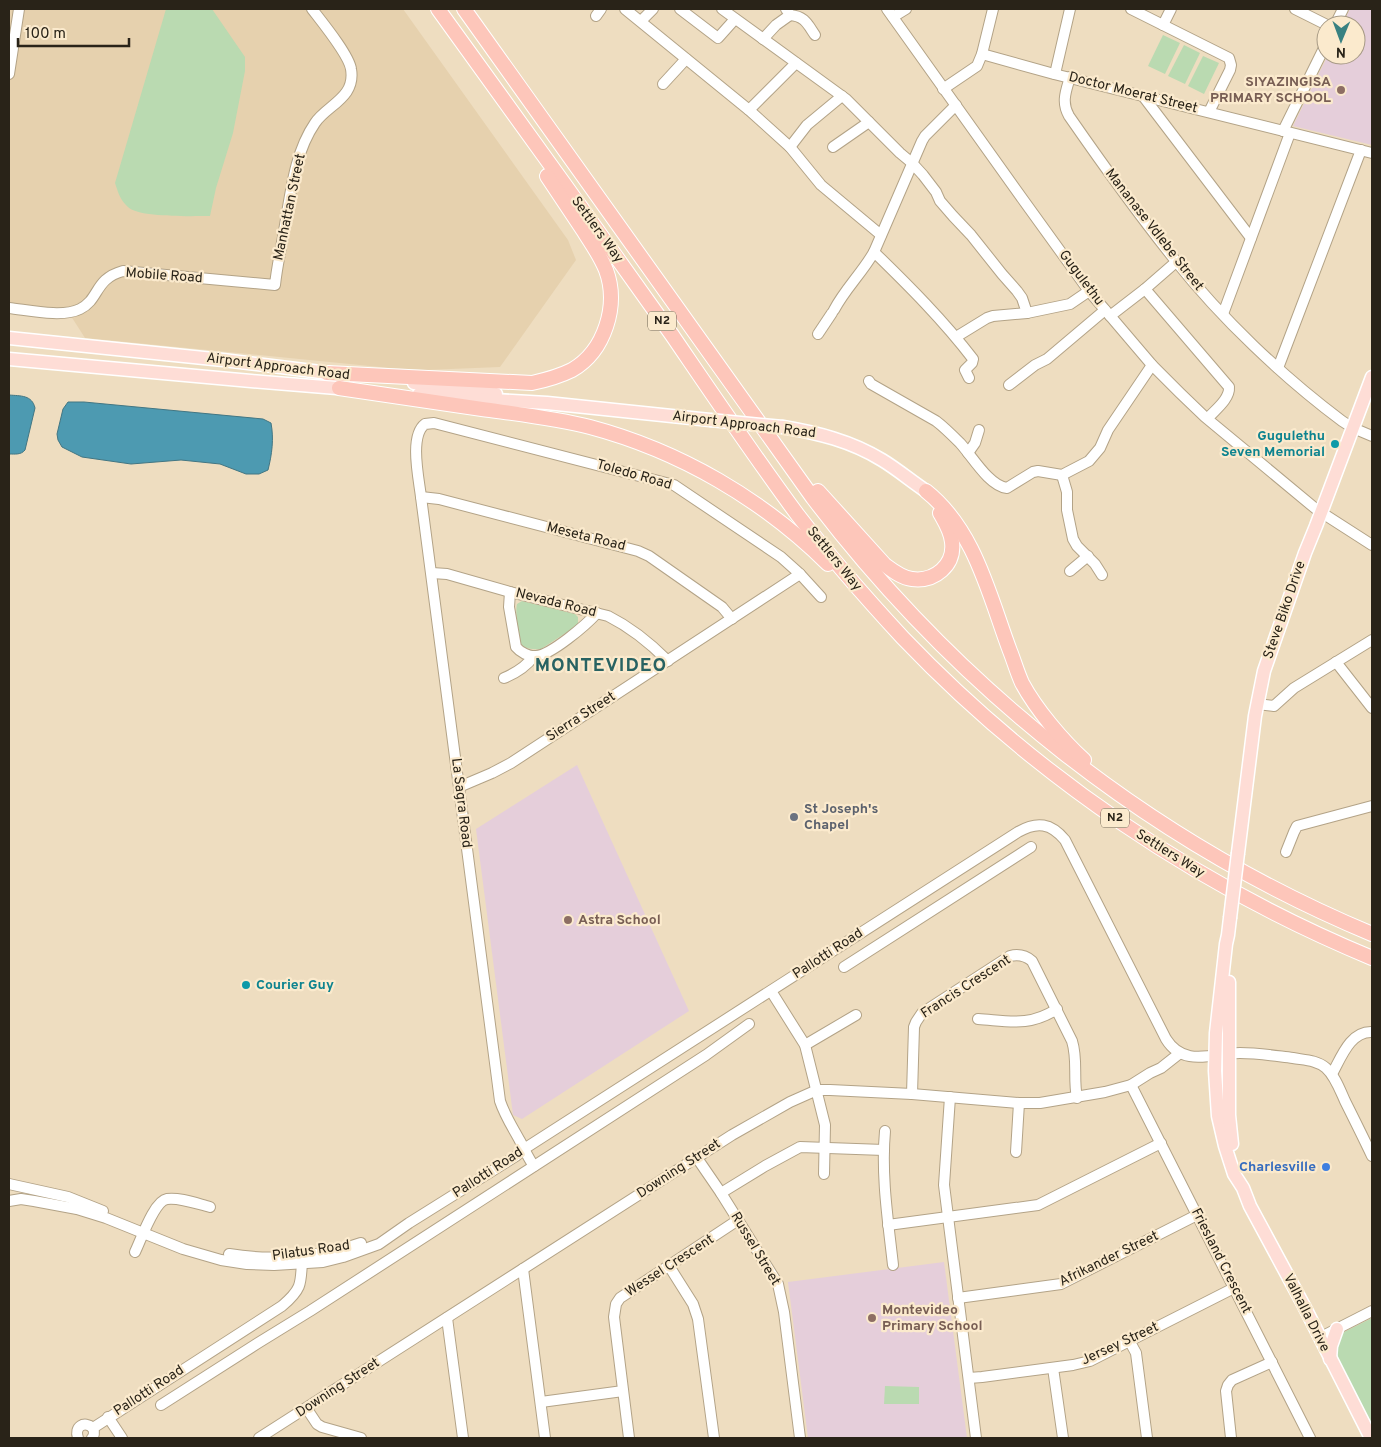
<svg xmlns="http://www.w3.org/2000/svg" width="1381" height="1447" viewBox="0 0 1381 1447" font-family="Overpass,sans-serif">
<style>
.built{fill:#e6d1ae}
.education{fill:#e5ceda}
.green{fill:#badab1}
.water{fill:#4d9ab1;stroke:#427683}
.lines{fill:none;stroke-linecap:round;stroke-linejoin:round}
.minor-casing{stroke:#b3a387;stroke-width:12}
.major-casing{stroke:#fff;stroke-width:15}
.highway-casing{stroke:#fff;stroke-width:16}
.minor{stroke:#fff;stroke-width:10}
.major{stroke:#feddd6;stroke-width:12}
.highway{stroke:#fdc6ba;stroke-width:14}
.major-bridge-casing{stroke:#fff;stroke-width:15;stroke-linecap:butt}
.major-bridge{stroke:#feddd6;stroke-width:12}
.education-dot{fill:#8d6e63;stroke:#fbeacd;stroke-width:2}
.culture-dot{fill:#0f9aa8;stroke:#fbeacd;stroke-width:2}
.worship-dot{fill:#6b7280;stroke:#fbeacd;stroke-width:2}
.shop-dot{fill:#3f7fe0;stroke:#fbeacd;stroke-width:2}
.labels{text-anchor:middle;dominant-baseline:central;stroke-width:4.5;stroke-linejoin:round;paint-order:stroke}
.shield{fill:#fbeacd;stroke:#685f4e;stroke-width:1}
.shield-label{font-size:12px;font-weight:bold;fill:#292318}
.education-label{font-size:14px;font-weight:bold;fill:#785e54;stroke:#fbeacd;text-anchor:start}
.street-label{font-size:14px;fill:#292318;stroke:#fbeacd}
.culture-label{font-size:14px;font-weight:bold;fill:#0d838f;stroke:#fbeacd;text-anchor:end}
.worship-label{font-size:14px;font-weight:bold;fill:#5b616d;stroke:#fbeacd;text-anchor:start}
.shop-label{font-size:14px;font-weight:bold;fill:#366cbe;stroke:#fbeacd;text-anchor:end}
.district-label{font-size:19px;font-weight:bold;letter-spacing:1px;fill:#286262;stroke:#fbeacd}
</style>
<rect width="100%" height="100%" fill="#eeddc0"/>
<path class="built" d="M9,9H403L568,240L576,260L500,367L426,370L390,368L85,338L69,313L9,307Z"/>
<g class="education">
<path d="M1350,9H1372V145L1293,126L1328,55H1356V25H1342Z"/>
<path d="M577,765L689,1011L522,1119L513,1115L476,829Z"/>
<path d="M944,1262L967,1438H808L788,1282Z"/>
</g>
<g class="green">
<path d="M166,9H212L245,57V71L233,133L216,188L210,216C193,216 139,218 128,207C120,200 118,192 115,183Z"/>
<path d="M1163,35L1180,43L1165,74L1148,66Z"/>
<path d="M1184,45L1200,53L1185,84L1168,76Z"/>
<path d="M1203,56L1219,63L1204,94L1188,86Z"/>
<path d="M522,601L575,614L578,617V625L541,649C536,650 525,649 522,645C518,640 515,610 517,604Z"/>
<path d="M1372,1318V1426L1337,1356C1335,1348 1339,1337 1344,1332Z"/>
<path d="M885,1386L919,1387V1404H884Z"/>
</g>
<g class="water">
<path d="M9,395C21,396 32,395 35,408L25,450C21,455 15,454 9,454Z"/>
<path d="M68,402H84L263,419L271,423C274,439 272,454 268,470L259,474H246L220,464L181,460L131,464L82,457L62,447L58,440L57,434L63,409Z"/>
</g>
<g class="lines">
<g class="minor-casing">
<g id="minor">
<path d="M625,9L749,110L790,147L821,185L881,235"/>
<path d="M680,9L718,38L735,19"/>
<path d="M722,9L846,99L900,153L912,163L923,175L936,192L940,201L953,216L971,235L1002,274L1017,291L1022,298L1027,313"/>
<path d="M887,9L1024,201L1089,291L1152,365L1180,393L1205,417L1316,509L1372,545"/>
<path d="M1131,9L1229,58L1231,65L1230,70L1209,112"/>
<path d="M1295,9L1327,25"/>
<path d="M790,15C805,16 808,25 815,35"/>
<path d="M596,16L601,9"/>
<path d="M893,17L906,9"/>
<path d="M641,21L653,9"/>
<path d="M1163,25L1171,9"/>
<path d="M1335,25L1343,9"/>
<path d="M763,39L776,25L790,15L786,9"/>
<path d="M982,54L1054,74L1372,153"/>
<path d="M9,74L19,9"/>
<path d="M1055,74L1070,9"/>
<path d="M1070,77C1066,91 1061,102 1069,116C1103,165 1138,214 1175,260C1222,319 1282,376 1342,421L1353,428L1372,436"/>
<path d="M663,84L686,59"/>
<path d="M943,89L977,66L982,54L993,9"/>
<path d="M1143,96L1251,238"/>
<path d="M749,110L796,63"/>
<path d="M1283,131L1326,44"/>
<path d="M790,147L807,125L842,96"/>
<path d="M833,147L869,122"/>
<path d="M874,252C909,286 943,320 973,359L972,363L965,370L969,378"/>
<path d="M1145,289L1229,387C1230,399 1215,410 1208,418"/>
<path d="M9,308C28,310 62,318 80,309C100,299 94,279 123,271L275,285C277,265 282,245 285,225C291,191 295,152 315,123C327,105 356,98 351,69C349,55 322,22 312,9"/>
<path d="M834,310C845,289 862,273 874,252L922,141L925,136L956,105"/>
<path d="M1223,314L1290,133"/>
<path d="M1110,316L1145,289L1176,262"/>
<path d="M818,334L832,313"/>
<path d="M956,337L987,318L993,316L1027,313L1070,304L1089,291"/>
<path d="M1278,368L1361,150"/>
<path d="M869,381L871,384L936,421C944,427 952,435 960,443C972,456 989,486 1007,488L1033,472L1038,471L1062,475L1089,461L1100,448L1108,430L1152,365"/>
<path d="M1009,385L1035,365L1047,359L1105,310"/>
<path d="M968,453L975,443L979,430"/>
<path d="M1062,475L1067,492V510L1073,539L1077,546L1095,564L1102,575"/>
<path d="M421,497L439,499L638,551L649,556L722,607L732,619"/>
<path d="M1070,571L1088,556"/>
<path d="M432,573L447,574L510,592L608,616C630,627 651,644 668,661"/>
<path d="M510,592L509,607L516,647C520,652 529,657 536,656C551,655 586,625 597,613"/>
<path d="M1336,662L1372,708"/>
<path d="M504,678C516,673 526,667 534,656"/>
<path d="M1257,704L1274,706L1294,688L1372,640"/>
<path d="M459,787L492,773L511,763L800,574"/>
<path d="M1286,852L1294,832L1297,826L1372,806"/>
<path d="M844,967L1031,847"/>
<path d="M771,991L805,1045L825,1125L824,1174"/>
<path d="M978,1019C1009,1021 1029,1027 1057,1009"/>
<path d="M805,1045L856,1015"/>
<path d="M1332,1074C1341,1058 1350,1031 1372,1032"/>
<path d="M1131,1085L1310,1438"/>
<path d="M912,1094L914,1027L916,1022L922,1013L1010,956C1018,954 1025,955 1032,961L1072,1041C1078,1060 1073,1079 1077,1098"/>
<path d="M950,1097L944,1185L976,1438"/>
<path d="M885,1131C881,1176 888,1220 893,1265"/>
<path d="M1016,1152L1019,1103"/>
<path d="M697,1158L721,1193L778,1284L784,1312L800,1438"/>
<path d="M534,1166C528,1158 525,1150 520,1141C513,1128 505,1116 500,1101L421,497C419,479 409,436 425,424L434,423L674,485L781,557L800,574L821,597"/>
<path d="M9,1184L68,1197L103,1211"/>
<path d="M721,1193L765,1166L800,1147L884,1150"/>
<path d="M9,1201L21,1199L34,1201L77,1209L106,1218L183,1249L221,1260L247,1264L274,1265L323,1262L343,1257L379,1244L409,1223L516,1156L524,1149L1018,832C1037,821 1051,823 1065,840L1166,1039C1184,1068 1213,1053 1240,1053C1258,1053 1276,1056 1293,1058C1304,1060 1317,1060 1326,1068C1335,1076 1340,1090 1345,1101C1354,1119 1363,1137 1372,1156"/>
<path d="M888,1225L1038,1205L1161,1143"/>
<path d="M135,1252C141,1240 154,1201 167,1199C179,1197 198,1204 210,1207"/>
<path d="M229,1254C269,1261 323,1257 361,1243"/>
<path d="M669,1266L693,1304L698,1319L714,1438"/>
<path d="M523,1269L545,1438"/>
<path d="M958,1298L1061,1284L1197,1215"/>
<path d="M447,1318L463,1438"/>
<path d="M1319,1338L1372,1311"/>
<path d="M1130,1342L1136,1353L1147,1438"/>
<path d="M1053,1368L1063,1438"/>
<path d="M969,1378L982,1377L1073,1365L1090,1361L1234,1288"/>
<path d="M541,1402L623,1391"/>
<path d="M161,1405L258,1343L310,1311L706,1055L749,1024"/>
<path d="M307,1409L317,1424L322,1427L361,1438"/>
<path d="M108,1417L122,1438"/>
<path d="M93,1428L282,1306C302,1289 301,1284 302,1259"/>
<path d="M78,1438C74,1427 84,1420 93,1428"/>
<path d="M92,1438C95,1435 94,1431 93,1428"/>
<path d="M259,1438L732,1135L790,1102L817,1090H830L912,1094L1019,1103H1040L1105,1092L1131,1085L1150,1073L1161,1068L1180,1053"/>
<path d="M629,1438L614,1317L616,1304L620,1298L738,1220"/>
<path d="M1231,1438L1226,1391L1228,1385L1232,1380L1272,1362"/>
</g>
</g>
<g class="major-casing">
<g id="major">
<path d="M9,338L223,360L337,374"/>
<path d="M9,359L251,381L349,389"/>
<path d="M414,383L496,394"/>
<path d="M419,394L477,399L547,403L710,420"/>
<path d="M783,427C818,433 851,441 882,460C897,469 911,481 926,491"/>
<path d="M1238,853L1255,716L1264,671L1305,553L1316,526L1372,377"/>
<path d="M1230,918L1228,935L1226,944L1216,1033L1215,1071L1218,1116L1225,1146L1234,1174L1243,1188L1250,1206L1304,1306L1371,1438"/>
<path d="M1229,982V1115L1232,1144"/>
<path d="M1330,1359L1331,1346L1337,1329"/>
</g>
</g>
<g class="highway-casing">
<g id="highway">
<path d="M438,9C516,117 595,226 672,335C713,395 754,456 797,514C830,557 866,598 903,638C1035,776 1196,885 1372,958"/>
<path d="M464,9L813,498C958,689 1151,842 1372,934"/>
<path d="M327,373L532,383C546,380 560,376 572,370C605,351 619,305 606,270C600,255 591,243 583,230C571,212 559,194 547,176"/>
<path d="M339,388C387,395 434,402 482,409C518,414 555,418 590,427C680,451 762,499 828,564"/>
<path d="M818,491L885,565C893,571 902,578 912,579C935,582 955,565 952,542C951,531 945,522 940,513"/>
<path d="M926,491C975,530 989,595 1010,651C1014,661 1017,672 1022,683C1036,709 1062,740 1084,760"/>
</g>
</g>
<use href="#minor" class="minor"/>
<use href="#major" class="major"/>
<use href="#highway" class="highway"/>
<g class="major-bridge-casing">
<g id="major-bridge">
<path d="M710,420L783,427"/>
<path d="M1230,918L1238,853"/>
</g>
</g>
<use href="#major-bridge" class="major-bridge"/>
</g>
<g class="education-dot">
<circle cx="1341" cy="90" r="5"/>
<circle cx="568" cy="920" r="5"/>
<circle cx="872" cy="1318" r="5"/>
</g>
<g class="culture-dot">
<circle cx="1335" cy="444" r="5"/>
<circle cx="246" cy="985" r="5"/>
</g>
<circle class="worship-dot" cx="794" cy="817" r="5"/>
<circle class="shop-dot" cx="1326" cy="1167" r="5"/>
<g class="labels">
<g class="shield">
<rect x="648" y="311.5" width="28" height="19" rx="4"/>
<rect x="1101" y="808.5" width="28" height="19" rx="4"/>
</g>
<g class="shield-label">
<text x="662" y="321">N2</text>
<text x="1115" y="818">N2</text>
</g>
<g class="education-label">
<text x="1331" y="82" text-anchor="end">SIYAZINGISA<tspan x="1331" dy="16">PRIMARY SCHOOL</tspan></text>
<text x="578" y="920">Astra School</text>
<text x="882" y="1310">Montevideo<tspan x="882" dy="16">Primary School</tspan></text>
</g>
<g class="street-label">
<text transform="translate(1133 93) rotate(14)">Doctor Moerat Street</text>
<text transform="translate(290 207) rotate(-78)">Manhattan Street</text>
<text transform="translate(597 230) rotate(54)">Settlers Way</text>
<text transform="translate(1154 230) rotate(52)">Mananase Vdlebe Street</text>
<text transform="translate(164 276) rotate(4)">Mobile Road</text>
<text transform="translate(1081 278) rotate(53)">Gugulethu</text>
<text transform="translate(278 367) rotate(7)">Airport Approach Road</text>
<text transform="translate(744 425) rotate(7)">Airport Approach Road</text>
<text transform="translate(634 475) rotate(16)">Toledo Road</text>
<text transform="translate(586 537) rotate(14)">Meseta Road</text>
<text transform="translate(834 559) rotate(51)">Settlers Way</text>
<text transform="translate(556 603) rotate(14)">Nevada Road</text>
<text transform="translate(1285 610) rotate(-71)">Steve Biko Drive</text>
<text transform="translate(581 717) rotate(-33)">Sierra Street</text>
<text transform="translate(461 803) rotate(83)">La Sagra Road</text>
<text transform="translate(1170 854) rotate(32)">Settlers Way</text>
<text transform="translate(828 954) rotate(-33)">Pallotti Road</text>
<text transform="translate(966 987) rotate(-33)">Francis Crescent</text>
<text transform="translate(679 1169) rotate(-33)">Downing Street</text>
<text transform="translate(488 1173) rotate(-33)">Pallotti Road</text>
<text transform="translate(755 1249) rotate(59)">Russel Street</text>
<text transform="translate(311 1251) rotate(-8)">Pilatus Road</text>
<text transform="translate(1109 1259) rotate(-26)">Afrikander Street</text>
<text transform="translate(1221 1261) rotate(63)">Friesland Crescent</text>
<text transform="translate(670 1266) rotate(-33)">Wessel Crescent</text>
<text transform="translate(1306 1313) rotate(63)">Valhalla Drive</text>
<text transform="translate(1120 1344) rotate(-25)">Jersey Street</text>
<text transform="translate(338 1388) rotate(-33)">Downing Street</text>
<text transform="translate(149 1391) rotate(-33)">Pallotti Road</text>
</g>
<g class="culture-label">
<text x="1325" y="436">Gugulethu<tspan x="1325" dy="16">Seven Memorial</tspan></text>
<text x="256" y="985" text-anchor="start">Courier Guy</text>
</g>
<g class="worship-label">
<text x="804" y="809">St Joseph's<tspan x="804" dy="16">Chapel</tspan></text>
</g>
<g class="shop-label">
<text x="1316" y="1167">Charlesville</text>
</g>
<g class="district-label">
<text x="601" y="666">MONTEVIDEO</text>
</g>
</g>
<rect width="1381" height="1447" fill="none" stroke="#292318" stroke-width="20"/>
<g transform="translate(1341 40) rotate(181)"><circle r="24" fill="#fbeacd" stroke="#a79a85"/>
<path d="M0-4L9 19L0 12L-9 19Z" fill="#388181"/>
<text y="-8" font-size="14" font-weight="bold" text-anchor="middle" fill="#292318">N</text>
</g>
<path d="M18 38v8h111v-8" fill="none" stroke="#292318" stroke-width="2.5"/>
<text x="25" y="38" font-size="15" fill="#292318" stroke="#fbeacd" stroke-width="4" paint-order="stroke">100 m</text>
</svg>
